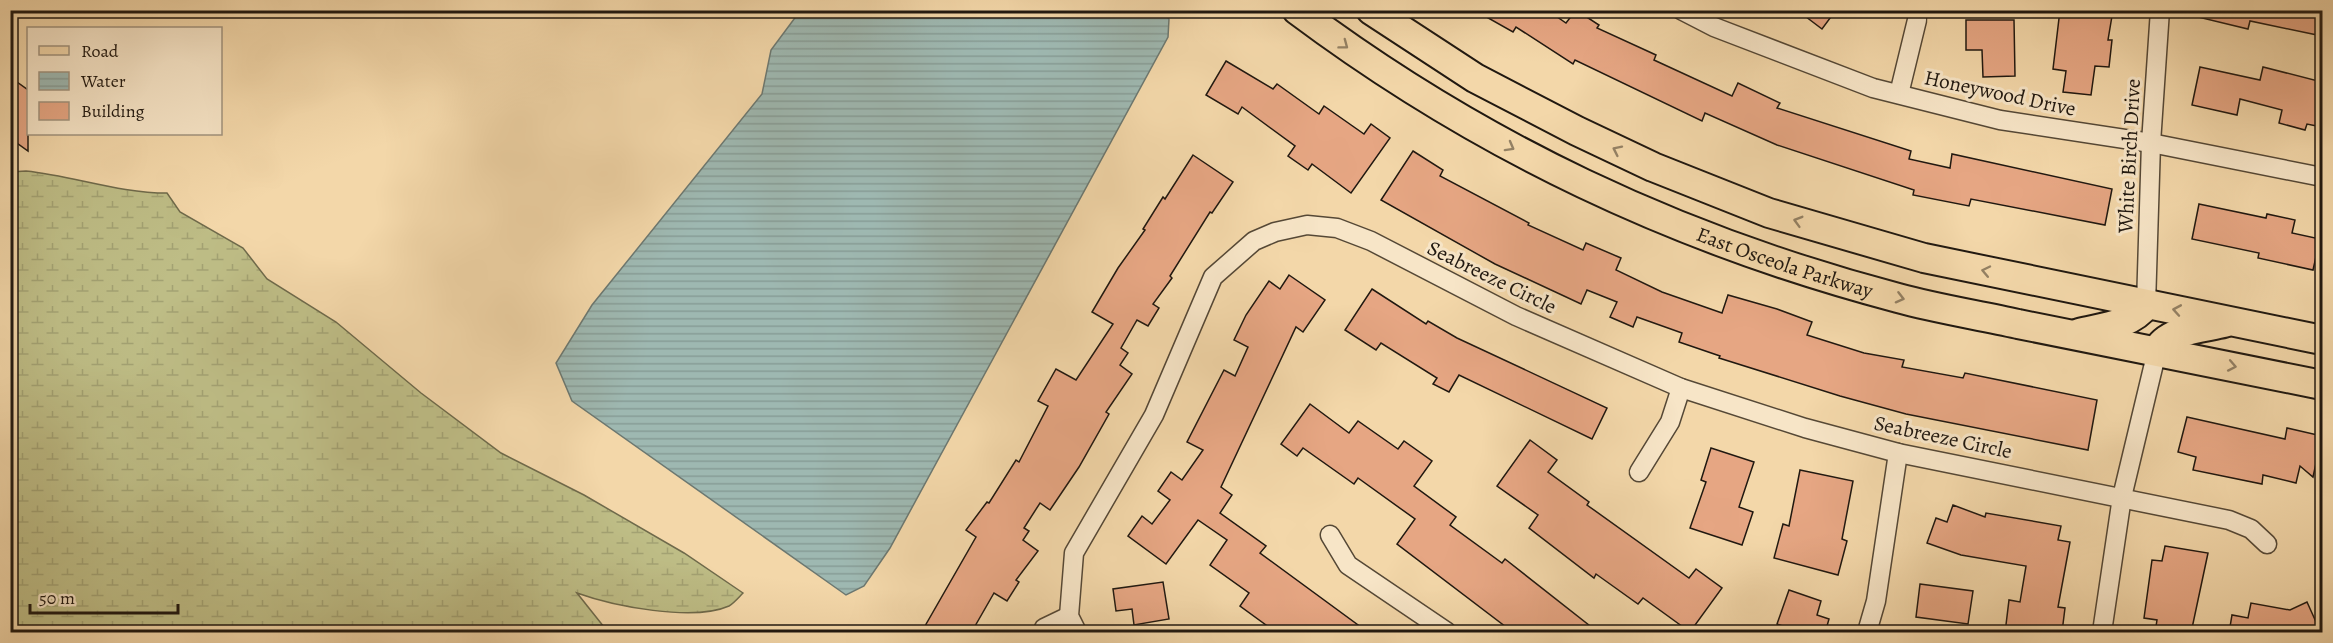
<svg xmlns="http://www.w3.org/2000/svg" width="2333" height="643" viewBox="0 0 2333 643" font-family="Alegreya,serif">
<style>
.wetland{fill:url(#wetland-marsh);stroke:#6f6a4b;stroke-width:1.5}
.water{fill:url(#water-rules);stroke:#6c7871;stroke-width:1.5}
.building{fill:#e6a683;stroke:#201810;stroke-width:1.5}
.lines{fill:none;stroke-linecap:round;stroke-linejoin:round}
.minor-casing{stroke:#554836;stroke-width:21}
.primary-casing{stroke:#201810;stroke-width:32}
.minor{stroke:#f7e5c7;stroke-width:18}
.primary{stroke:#f3d7a9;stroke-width:28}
.oneway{stroke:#948164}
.labels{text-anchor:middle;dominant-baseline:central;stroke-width:6;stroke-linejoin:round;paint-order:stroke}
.street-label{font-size:21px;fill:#201810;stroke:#f7e5c7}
</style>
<defs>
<pattern id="wetland-marsh" width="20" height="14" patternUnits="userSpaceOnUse" patternTransform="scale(1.5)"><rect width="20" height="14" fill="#bebd86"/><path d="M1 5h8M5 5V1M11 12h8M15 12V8" fill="none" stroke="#a3a273"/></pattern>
<pattern id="water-rules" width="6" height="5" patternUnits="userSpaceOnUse" patternTransform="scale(1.5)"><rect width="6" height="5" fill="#9eb8b1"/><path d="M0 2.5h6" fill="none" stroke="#889d97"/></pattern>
</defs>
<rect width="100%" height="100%" fill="#f3d7a9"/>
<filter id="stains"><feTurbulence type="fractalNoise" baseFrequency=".00333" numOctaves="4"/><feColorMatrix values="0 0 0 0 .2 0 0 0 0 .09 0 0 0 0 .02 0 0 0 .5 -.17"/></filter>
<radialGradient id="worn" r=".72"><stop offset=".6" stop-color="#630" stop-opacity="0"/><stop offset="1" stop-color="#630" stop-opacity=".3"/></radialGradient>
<path class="wetland" d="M26,171C74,176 119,193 167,193L180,212L243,248L267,279L336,322L421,393L501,453L584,495L684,553L743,593C739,597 734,603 729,606C693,622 613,606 577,593L608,632H11L10,172Z"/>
<path class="water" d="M1161,11L1169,19L1168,37L890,548L864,586L846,595L572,401L556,363L592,305L762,94L771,50L800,11Z"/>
<g class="building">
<path d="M1474,10H1547L1566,23L1576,10L1599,25L1597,28L1656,55L1654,60L1732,96L1738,83L1780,103L1777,108L1911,151L1909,159L1950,168L1952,154L2112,189L2105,225L1971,199L1969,206L1913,195L1914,190L1777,145L1705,113L1702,121L1575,60L1573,64L1516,27L1513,32Z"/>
<path d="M1797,10H1836L1822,29Z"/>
<path d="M2060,10H2113L2108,40H2112L2109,67L2095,66L2091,95L2063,92L2066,71L2053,69Z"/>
<path d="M2199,10H2322V36L2250,21L2248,29L2198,17Z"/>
<path d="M1966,20H2014L2015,76L1983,77L1982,50H1966Z"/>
<path d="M1226,61L1273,89L1277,84L1319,114L1324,106L1364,134L1371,124L1390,138L1351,193L1312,164L1308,170L1288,156L1295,146L1242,107L1238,114L1206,95Z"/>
<path d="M2200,67L2260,80L2263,67L2322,82V127L2307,124L2305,130L2279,123L2282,110L2240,99L2237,115L2192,105Z"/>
<path d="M10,77L28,90V151L10,138Z"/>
<path d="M1413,151L1443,170L1440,176L1529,223L1528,225L1583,250L1586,243L1621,258L1616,270L1662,292L1722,313L1728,295L1777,309L1812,322L1807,335L1864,353L1904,360L1902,367L1963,378L1965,373L2097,400L2088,450L1906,414L1840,396L1719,358L1720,356L1679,342L1682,333L1637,317L1633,327L1610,317L1617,302L1587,290L1581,304L1564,296L1495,264L1381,200Z"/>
<path d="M1193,155L1233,182L1212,213L1210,212L1170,276L1172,278L1153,304L1159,308L1148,326L1137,320L1121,348L1128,353L1120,365L1132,374L1106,412L1109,414L1079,467L1050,510L1040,503L1024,528L1029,531L1023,540L1038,551L1016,580L1019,582L1007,601L994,593L971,633H921L976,537L966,530L987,502L989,503L1016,460L1019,462L1048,406L1038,401L1056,369L1076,380L1113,324L1092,312L1118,268L1145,230L1143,229L1163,197L1165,199Z"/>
<path d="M2199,204L2266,218L2267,214L2295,220L2292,233L2320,239L2313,270L2258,258L2259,253L2192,239Z"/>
<path d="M1289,275L1325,300L1303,332L1296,327L1221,487L1232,495L1220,513L1266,546L1260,553L1369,633H1277L1240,606L1249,593L1210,565L1227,540L1198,520L1166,564L1128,536L1142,516L1152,524L1170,500L1158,491L1171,472L1182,480L1203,450L1187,442L1224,370L1235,376L1248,347L1234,340L1246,315L1269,281L1280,289Z"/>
<path d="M1372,289L1426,324L1428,321L1457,338L1607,408L1592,439L1459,375L1449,392L1433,384L1437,378L1381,343L1376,350L1345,330Z"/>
<path d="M1310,404L1349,433L1358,421L1398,449L1404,441L1432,461L1414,486L1456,517L1450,525L1502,563L1505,559L1599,633H1514L1397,544L1415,519L1358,478L1354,484L1303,448L1297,456L1281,444Z"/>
<path d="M2187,417L2285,439L2287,428L2322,436L2313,477L2300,466L2296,483L2263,475L2262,484L2193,470L2196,457L2178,452Z"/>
<path d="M1530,440L1557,460L1548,472L1589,502L1587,505L1689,578L1696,569L1722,588L1690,632L1643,598L1638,604L1596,574L1594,578L1529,528L1538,515L1497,486Z"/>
<path d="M1711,448L1754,462L1739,507L1753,512L1742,545L1690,528L1706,482L1701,480Z"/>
<path d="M1800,470L1853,481L1842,539L1847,541L1838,575L1774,558L1783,524L1789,526Z"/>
<path d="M1953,505L1985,517L1986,513L2061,526L2058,540L2070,542L2058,607L2065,608L2062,632L2005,633L2009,600L2020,602L2026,566L1961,555L1927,543L1936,518L1947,522Z"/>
<path d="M2165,546L2208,553L2191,633H2155L2157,620L2144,618L2152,560L2162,561Z"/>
<path d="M1163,582L1169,619L1134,625L1132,609L1116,611L1113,589Z"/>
<path d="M1920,584L1973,591L1968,624L1916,617Z"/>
<path d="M1789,590L1821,601L1817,615L1829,619L1825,633H1802L1777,624Z"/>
<path d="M2307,602L2321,633H2229L2232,615L2248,618L2251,603L2290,610Z"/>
</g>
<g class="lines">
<g class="minor-casing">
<g id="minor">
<path d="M1681,10L1714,27L1873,88L2000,120L2151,143L2322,177"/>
<path d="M1899,94L1917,20"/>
<path d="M2146,305L2151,143L2160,10"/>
<path d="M1639,472L1670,422L1681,388"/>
<path d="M1330,535L1348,565L1447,632"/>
<path d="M1044,628L1069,616"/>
<path d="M1077,632L1069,616L1074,553L1154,415L1213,277L1254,241L1275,232L1307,225L1337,228L1371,241L1516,316L1681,388L1805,428L1898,453L2229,520L2251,529L2267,544"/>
<path d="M1867,632L1876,601L1898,453"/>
<path d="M2102,632L2122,497L2157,351"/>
</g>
</g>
<g class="primary-casing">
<g id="primary">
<path id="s1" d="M1297,10C1480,147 1678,240 1898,298C1938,309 1978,315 2018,324C2119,345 2221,364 2322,385"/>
<path d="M1371,10L1475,78L1577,131L1653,167L1769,213L1924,258L2322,340"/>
<path d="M2079,333C2103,327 2131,325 2146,305"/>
<path d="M2157,351C2166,330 2204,328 2224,323"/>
</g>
</g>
<use href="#minor" class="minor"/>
<use href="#primary" class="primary"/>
</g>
<defs><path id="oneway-chevron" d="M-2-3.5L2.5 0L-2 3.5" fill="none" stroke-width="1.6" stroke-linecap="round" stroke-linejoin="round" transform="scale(1.5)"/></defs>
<g class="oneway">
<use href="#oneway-chevron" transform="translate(1344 45) rotate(37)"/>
<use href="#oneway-chevron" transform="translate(1510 147) rotate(29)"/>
<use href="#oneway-chevron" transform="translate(1617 150) rotate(-154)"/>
<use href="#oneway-chevron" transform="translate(1798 221) rotate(-164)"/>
<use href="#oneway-chevron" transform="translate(1986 271) rotate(-168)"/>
<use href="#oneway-chevron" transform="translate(1900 298) rotate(14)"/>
<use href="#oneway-chevron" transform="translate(2177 310) rotate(-170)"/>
<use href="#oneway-chevron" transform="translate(2232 366) rotate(11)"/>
</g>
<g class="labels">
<g class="street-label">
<text transform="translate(2000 93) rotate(12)">Honeywood Drive</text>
<text transform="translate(2129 156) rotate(-87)">White Birch Drive</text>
<text stroke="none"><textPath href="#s1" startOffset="552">East Osceola Parkway</textPath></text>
<text transform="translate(1492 277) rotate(26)">Seabreeze Circle</text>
<text transform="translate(1943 437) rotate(12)">Seabreeze Circle</text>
</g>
</g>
<rect width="2333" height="643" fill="none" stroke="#f3d7a9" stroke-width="36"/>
<rect x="12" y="12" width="2309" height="619" fill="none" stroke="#201810" stroke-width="3"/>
<rect x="18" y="18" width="2297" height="607" fill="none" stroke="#201810" stroke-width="1.5"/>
<rect x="27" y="27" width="195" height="108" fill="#f7e5c7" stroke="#a1937e" stroke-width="1.5"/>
<rect x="39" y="46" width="30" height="9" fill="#f3d7a9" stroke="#a1937e" stroke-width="1.5"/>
<text x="81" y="57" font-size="18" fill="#201810">Road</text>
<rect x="39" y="72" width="30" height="18" fill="url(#water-rules)" stroke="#a1937e" stroke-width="1.5"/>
<text x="81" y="87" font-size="18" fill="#201810">Water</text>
<rect x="39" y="102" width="30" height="18" fill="#e6a683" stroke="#a1937e" stroke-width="1.5"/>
<text x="81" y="117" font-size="18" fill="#201810">Building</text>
<path d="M30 604v9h148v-9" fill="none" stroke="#201810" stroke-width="3"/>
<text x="39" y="604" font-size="18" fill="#201810" stroke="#f7e5c7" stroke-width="4.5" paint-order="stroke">50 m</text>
<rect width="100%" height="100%" filter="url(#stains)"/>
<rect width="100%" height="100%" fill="url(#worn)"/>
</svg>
